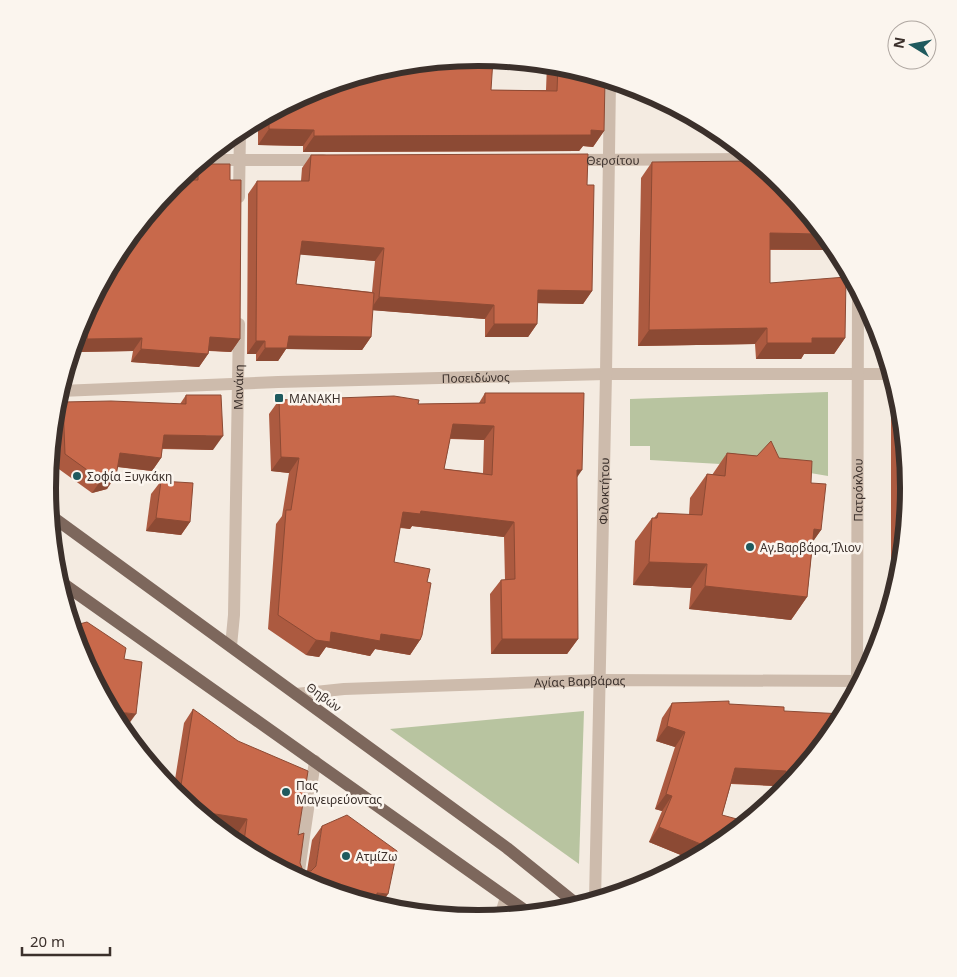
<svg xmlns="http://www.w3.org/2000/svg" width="957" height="977" viewBox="0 0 957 977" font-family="'Noto Sans',sans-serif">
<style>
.green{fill:#b8c4a0}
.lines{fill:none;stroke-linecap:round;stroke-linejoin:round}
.minor{stroke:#cdbbac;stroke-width:12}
.major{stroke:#7d675c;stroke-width:12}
.wall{fill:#ac5a40;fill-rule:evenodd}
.shaded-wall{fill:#8c4a34}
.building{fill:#c8694b;stroke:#8c4a34;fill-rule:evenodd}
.poi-dot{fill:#1f5a5e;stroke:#fbf5ee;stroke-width:2}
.labels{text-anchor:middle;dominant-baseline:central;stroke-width:5;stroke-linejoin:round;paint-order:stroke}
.street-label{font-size:12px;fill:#3b302b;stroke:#fbf5ee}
.poi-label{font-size:12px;fill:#3b302b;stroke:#fbf5ee;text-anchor:start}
.rim{fill:none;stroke:#3b302b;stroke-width:6}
</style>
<rect width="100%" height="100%" fill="#f4ebe1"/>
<g class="green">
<path d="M828,392V476L775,467L650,460V446H630V399Z"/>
<path d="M584,711L579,864L390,729Z"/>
</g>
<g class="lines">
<g class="minor">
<path d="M202,160H323"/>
<path id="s1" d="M573,160L753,159"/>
<path d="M239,197L240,129"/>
<path id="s2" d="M60,391L278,382L606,374H892"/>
<path id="s3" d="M231,646L234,615L239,324"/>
<path id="s4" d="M857,691L858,288"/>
<path id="s5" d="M296,694L344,689L600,680L862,681"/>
<path d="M298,878L315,761"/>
<path id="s6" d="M595,901L606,374L610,80"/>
<path d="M500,917L506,897"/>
</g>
<g class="major">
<path d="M50,515L507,848L579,906"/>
<path d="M58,580L530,914"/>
</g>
</g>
<g class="wall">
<path d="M547,64L563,66L604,131L593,147L583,146L579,151L303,152V146L258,145V120L314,90H546Z"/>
<path d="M680,110L690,115L680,116Z"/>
<path d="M311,155L587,185L592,291L583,304L538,303L537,324L528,337H485V319L372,310L371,337L362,350L286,349L278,361H256V354H247L248,194L257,181H301L302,168ZM300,254L375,261L372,292L296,284Z"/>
<path d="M652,162L833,250H770V283L845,338L834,354H804L801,359H756L755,344L638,346L641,178Z"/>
<path d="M204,164L230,180L240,339L231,352L209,351L208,354L199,367L131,362L133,351L78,352L82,320L120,249L191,180L198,169H201Z"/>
<path d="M485,393L577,478L578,639L567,654H491L490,594L501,580H505L504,537L412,526L410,529L400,528L394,562L427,582L420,640L410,655L375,649L370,656L326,647L319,657L306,655L268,629L276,524L282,516L289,473L271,471L269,414L279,400L418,404L479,403ZM450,439L484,440L483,473L444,469Z"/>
<path d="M186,395L213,450L162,449L161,458L152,471L117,467L107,489L92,493L56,467L54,423L55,413L63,402L180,404Z"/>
<path d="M899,398L901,405L910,489L901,573L891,608H889V571L891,569V409Z"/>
<path d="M727,453L779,458L811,483L821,530L813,541L807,597L791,620L689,609L691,588L633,585L635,541L652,518H654L658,513L689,515L690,498L707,474L712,475Z"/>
<path d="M161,481L190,522L181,535L146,531L151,494Z"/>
<path d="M672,703L729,704L784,711L837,728L783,793L775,800V786L731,784L722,815L718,847L693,860L649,842L662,811L655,809L675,747L656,741L662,718Z"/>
<path d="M193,709L298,835L300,863L303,871H307L312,840L322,826L313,887L239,847L236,844L238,833L219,830L173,792L184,723Z"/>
</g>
<g class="shaded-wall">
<path d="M683,111L690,115L680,116Z"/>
<path d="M269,129L314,130L303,146L258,145Z"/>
<path d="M591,130L604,131L593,147L583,146L579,151L303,152L314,136Z"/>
<path d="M770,233L824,234L835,247L833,250L759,249Z"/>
<path d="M302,241L384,248L375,261L293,254Z"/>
<path d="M538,290L592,291L583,304L529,303Z"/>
<path d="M379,297L494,305L485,319L370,310Z"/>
<path d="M494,324H537L528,337H485Z"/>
<path d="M767,328L755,344L638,346L649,330Z"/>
<path d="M289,336L371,337L362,350L286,349L278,361H256L265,348Z"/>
<path d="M210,337L240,339L231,352L200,350Z"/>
<path d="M142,338L133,351L78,352L87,339Z"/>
<path d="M812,338H845L834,354H804L801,359H756L767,343Z"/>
<path d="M256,341H265L256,354H247Z"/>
<path d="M141,349L208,354L199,367L131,362Z"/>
<path d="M453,424L494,426L484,440L443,438Z"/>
<path d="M164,435L223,436L213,450L155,448Z"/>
<path d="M120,453L161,458L152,471L111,466Z"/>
<path d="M281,457L299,458L289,473L271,471Z"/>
<path d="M577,470H582L572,485Z"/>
<path d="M116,476L107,489L92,493L101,480Z"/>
<path d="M421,511L514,522L504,537L412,526L410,529L393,526L403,512Z"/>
<path d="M156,518L190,522L181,535L146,531Z"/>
<path d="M814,529L821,530L805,553Z"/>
<path d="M649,562L707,564L691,588L633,585Z"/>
<path d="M705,586L807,597L791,620L689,609Z"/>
<path d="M331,632L381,634L420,640L410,655L375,649L370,656L326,647L319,657L306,655L316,640Z"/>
<path d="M502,639H578L567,654H491Z"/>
<path d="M117,712L136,714L123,732L120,728L114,716Z"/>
<path d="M667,726L685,732L675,747L656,741Z"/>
<path d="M735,768L786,771L775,786L725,783Z"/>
<path d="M666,794L672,796L662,811L655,809Z"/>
<path d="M196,811L247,819L238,833L219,830Z"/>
<path d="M659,827L708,847L702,855L693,860L649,842Z"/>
<path d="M377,893L388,894L380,907L370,904Z"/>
</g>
<g class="building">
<path d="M479,58L493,59L491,90L557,91L558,65L563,66L605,79L604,131L591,130V135L314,136V130L269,129V114L314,90L395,66Z"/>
<path d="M588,154L587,185H594L592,291L538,290L537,324H494V305L379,297L384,248L302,241L296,284L374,293L371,337L289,336L287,348H265V341H256L257,181H309L311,155Z"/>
<path d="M755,161L783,184L824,234L770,233V283L846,277L845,338H812V343H767V328L649,330L652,162Z"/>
<path d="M204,164H230V180H241L240,339L210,337L208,354L141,349L142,338L87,339L92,302L109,270L119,271V252L120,249L174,184L179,180H198V169H204Z"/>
<path d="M485,393H584L582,470H577L578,639H502L501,580L515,579L514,522L421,511L420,514L403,512L394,562L430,569L427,582L431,583L422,635L420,640L381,634L380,641L331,632L330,642L316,640L278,615L286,510H291L299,458L281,457L279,400L394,396L419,400L418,404L485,403ZM453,424L494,426L492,475L444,469Z"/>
<path d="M186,395H221L223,436L164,435L161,458L120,453L116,476L101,480L65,454L63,402L111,401L186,404Z"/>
<path d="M903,426L910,489L903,552Z"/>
<path d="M771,441L779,458L812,461L811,483L826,484L821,530L814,529L807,597L705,586L707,564L649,562L652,518H657L658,513L702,515L707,474L725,476L727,453L757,456Z"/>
<path d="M161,481L193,483L190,522L156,518Z"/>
<path d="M901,554H903L901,570Z"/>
<path d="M87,622L126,648L124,659L142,662L136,714L117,712L116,721L80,653L72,626Z"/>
<path d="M729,701V704L784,707V711L844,714L837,728L785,791L786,771L735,768L722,815L748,822L718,847L705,854L708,847L659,827L672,796L666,794L685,732L667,726L672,703Z"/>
<path d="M193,709L238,741L308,771L298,835L304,833L300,863L303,871H311L316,866L322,826L347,815L397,851L388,894L377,893L375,905L313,887L243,849L247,819L196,811L179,798Z"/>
</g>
<g class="poi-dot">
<rect x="274" y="393" width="10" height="10" rx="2.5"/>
<circle cx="77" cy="476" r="5"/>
<circle cx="750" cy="547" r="5"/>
<circle cx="286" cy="792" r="5"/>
<circle cx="346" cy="856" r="5"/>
</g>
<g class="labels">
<g class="street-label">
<text stroke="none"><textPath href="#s1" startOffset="40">Θερσίτου</textPath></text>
<text stroke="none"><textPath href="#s2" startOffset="416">Ποσειδώνος</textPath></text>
<text stroke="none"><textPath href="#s3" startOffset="259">Μανάκη</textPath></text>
<text stroke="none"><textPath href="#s4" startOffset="201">Πατρόκλου</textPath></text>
<text stroke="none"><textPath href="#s6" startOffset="410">Φιλοκτήτου</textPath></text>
<text stroke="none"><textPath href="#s5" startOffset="284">Αγίας Βαρβάρας</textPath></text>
<text transform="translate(324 697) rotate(36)">Θηβών</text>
</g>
<g class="poi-label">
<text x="289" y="398">ΜΑΝΑΚΗ</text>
<text x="87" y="476">Σοφία Ξυγκάκη</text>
<text x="760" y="547">Αγ.Βαρβάρα,Ίλιον</text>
<text x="296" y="785">Πας<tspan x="296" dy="14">Μαγειρεύοντας</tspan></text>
<text x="356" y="856">ΑτμίΖω</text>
</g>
</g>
<path d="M0 0H957V977H0ZM56 488a422 422 0 1 1 844 0a422 422 0 1 1-844 0Z" fill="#fbf5ee" fill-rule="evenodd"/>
<path class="rim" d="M56 488a422 422 0 1 1 844 0a422 422 0 1 1-844 0Z"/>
<g transform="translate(912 45) rotate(280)"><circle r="24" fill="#fbf5ee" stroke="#aea6a0"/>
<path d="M0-4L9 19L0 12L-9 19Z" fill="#1f5a5e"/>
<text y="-8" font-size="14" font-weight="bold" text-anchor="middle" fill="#3b302b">N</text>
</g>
<path d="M22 947v8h88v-8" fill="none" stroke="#3b302b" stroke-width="2.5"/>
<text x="30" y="947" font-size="15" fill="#3b302b" stroke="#fbf5ee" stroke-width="4" paint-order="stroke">20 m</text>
</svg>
